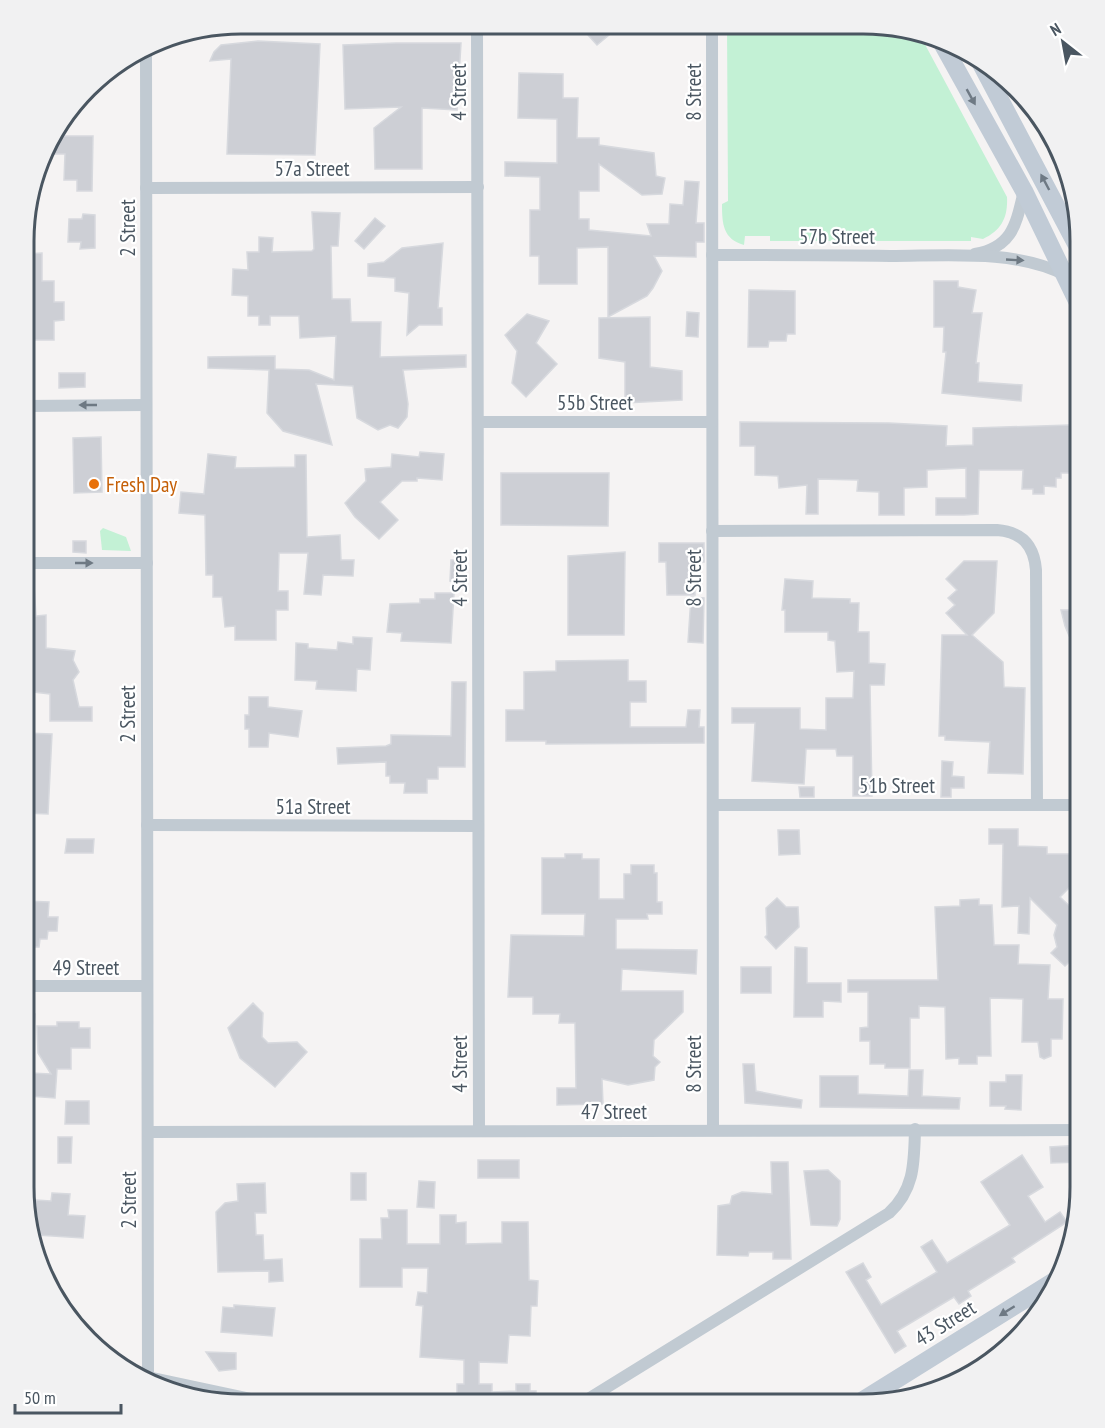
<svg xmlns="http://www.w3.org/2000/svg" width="1105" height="1428" viewBox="0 0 1105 1428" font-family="'PT Sans Narrow',sans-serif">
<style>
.green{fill:#c3f1d5}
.building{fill:#cdcfd5;stroke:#d7d9de;stroke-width:1.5}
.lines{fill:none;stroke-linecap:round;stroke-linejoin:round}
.minor{stroke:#c1cad2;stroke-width:12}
.secondary{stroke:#c1cbd6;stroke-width:18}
.oneway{fill:#6e7984}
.oneway2{fill:#6e7983}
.food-dot{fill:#e8710a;stroke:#fff;stroke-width:2}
.labels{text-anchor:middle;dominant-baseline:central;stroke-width:4.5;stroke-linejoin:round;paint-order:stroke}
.street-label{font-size:21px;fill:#4a5661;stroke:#fff}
.food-label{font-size:21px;fill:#c56008;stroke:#fff;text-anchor:start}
.rim{fill:none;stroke:#4a5661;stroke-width:3}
</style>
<rect width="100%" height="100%" fill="#f5f3f3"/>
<g class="green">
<path d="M727,25L892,26L921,37L1007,197C1008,217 1002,230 983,239L971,237V241H770V236H745L744,245C723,239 722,224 722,204L728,201Z"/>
<path d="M103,528L126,537L131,551L102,550L100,531Z"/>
</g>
<g class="building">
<path d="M579,25H621L597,45Z"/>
<path d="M258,41L320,44L315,155L227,154L231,59L210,61L214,52L221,45Z"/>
<path d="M396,43H461L457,110L422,108V169H375L374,128L401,107L345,109L343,45Z"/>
<path d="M519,73L563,74V98H578L577,138H599V145L654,153L656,176L665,178L662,194L642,195L599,164V191H579V219H589V230L651,236L647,224H669L670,204L683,205L685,181L699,182L696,223H704V242H696V257L654,256L662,271L653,288L647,296L608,317V247L577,248V284H539V256H530V210H540V177L505,176V162L557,163V119L518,118Z"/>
<path d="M52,136H93L92,191H77V180H64L65,154H46Z"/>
<path d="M312,212L340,213L338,246H331L332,299H350L351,322H381L380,357L466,355V367L403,370L408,404L407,417L398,428L390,425L378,430L357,418L353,386L316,384L332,445L283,431L267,413L269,370L208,368V357L275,356V369L309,370L334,380L336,336L300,338L299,316H270V325H259V316H248V296L232,295L233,269L248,270L247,252H259V237L273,238L272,252L312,251L314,249Z"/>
<path d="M83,214L95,215V248L80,249L81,242H68L69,219H82Z"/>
<path d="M375,218L385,226L364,249L355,241Z"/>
<path d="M443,243L438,308H442V325H419L407,335L409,293L395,291V278L368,276V264L384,262L402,248Z"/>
<path d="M42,253V281H54V302H64V320L54,321V340H26V254Z"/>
<path d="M934,281H958V287L976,290L972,313H982L976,363H979L978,382L1022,385L1021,401L942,393L946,352H943L944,327H934Z"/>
<path d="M749,290L795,291V334H787L786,341H769L768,347H748Z"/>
<path d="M687,312L699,313L698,337L686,336Z"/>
<path d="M527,314L549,321L536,343L557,364L526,397L512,383L517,351L505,335Z"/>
<path d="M650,317V367L682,371V400L625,403V362L599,358V318Z"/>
<path d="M59,373H85V387L59,388Z"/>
<path d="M740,422L889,423L947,426L946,446L973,445V428L1070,425V453H1080V473H1061V478H1056V487L1044,486V494H1033V489H1022L1023,470H979L978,514L964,515H936V498H966V468L927,470V487L904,488V515H879V492L857,491L858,480L818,479V514H806L807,485L779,488L778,476L755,475V446H740Z"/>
<path d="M101,437L102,492L74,493L73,438Z"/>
<path d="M420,452L444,454L442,480L417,478V481H402L380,502L398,520L379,539L355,517L345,503L366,481L365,469L391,467L392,454L419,457Z"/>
<path d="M208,454L236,457L235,468L295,467V455H306L307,537L340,535L341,560H354L353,576L323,575L321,595L304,594L308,553H279L278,591H288V610H276V640H235V626L225,627L222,597H213V575H206L205,515L179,513L181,492L204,494Z"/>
<path d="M501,473H609L608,526L501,525Z"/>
<path d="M73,541H86V553L73,552Z"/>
<path d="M659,543H704V562H694L695,595H667L666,562H659Z"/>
<path d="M625,552L624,635H568V556Z"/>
<path d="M451,560H465V582L450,581Z"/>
<path d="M964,561H997L994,613L972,635L1003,662L1004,687L1025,688L1023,774L988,773L990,742L945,740V736H939L942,635H967L946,613L955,605L948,598L957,590L946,579Z"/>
<path d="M785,579L813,581L812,598L850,599V603H859L858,632H869V663L885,664L884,685H870L872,796H853V756H837L836,749H806L804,784L752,781L755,723H732V708H800V729L826,730V698H853L854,671L837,672L835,641L828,640V632H785V610H782Z"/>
<path d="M34,585L36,616L46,615V648L75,651L73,660L79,672L73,680L79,707H92V721H50V694L25,691V586Z"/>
<path d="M435,593H454L451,643L401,641L402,633L387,632L390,604L420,603V599H435Z"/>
<path d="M691,597L704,598L703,643L688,642Z"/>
<path d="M1061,610H1081V664L1065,626Z"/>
<path d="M353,637L372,638L370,670L357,669L356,691L316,689L317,681L295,680L296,643L308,644V648L337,650L338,642L353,644Z"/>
<path d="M628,660V681H646V702H630V727H686L688,710H700L699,727H704V743L546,744V741H506V710H524V672L556,671V661Z"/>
<path d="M452,682H466L465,767H438V779H427V793H404L405,783H390V776H386V762L338,764L337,748L386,746L391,744V735L451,736Z"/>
<path d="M249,697H268V707L302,711L298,737L269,733L268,747H249V729H245V715H249Z"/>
<path d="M25,733L52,734L48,814L25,813Z"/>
<path d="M942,761L953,762L952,776L964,777V788H951V797H941Z"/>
<path d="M799,787H814V797H800Z"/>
<path d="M989,829H1018V846L1047,847V854H1071L1074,860L1073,884L1060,897L1081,917V951L1065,966L1051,953L1057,947L1054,935L1057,925L1030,898L1029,934L1018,933L1019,906L1002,907L1003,844H989Z"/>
<path d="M778,830H799L800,854L779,855Z"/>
<path d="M67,839H94L93,853H65Z"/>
<path d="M565,854H582V859H599V899H624V874H631V865H654V873H657V902H662V914H647L648,919H616V949L697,950L696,974L622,969L621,991H683V1012L654,1040L653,1056L660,1062L655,1067L654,1080L628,1085L602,1079L603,1104L557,1105V1088H576L575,1023H559L560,1014H533V997H508L511,935L584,936L585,914H542V858H565Z"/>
<path d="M777,898L786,907H798L799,927L776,949L765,937L767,935L766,908Z"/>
<path d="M979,899V905H992L994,945H1019L1018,964L1050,965L1048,999H1063L1062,1039H1051V1056L1044,1059L1040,1057L1038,1042H1022L1023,999L990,998L991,1056H977V1064H959V1058L946,1059L945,1007L919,1006V1018H910V1068H885V1064H870V1041H860V1028L868,1027V992H848V980H938L935,907L960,906V900Z"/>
<path d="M25,901L49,902L48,917H58L57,931H48L47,939H40L39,947H24Z"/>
<path d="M795,947L807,948V983H841V1002L823,1001V1017H794Z"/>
<rect x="741" y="967" width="30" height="26"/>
<path d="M253,1003L263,1013L262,1037L268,1043L297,1042L307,1052L275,1087L240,1058L228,1028Z"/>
<path d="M24,1014H35L33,1047H24Z"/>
<path d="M57,1022H79V1028H90V1048H71V1069H57L55,1098L29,1096L31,1073L51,1074L38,1053L37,1026H57Z"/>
<path d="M743,1064H754L756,1091L802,1100L801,1108L745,1103Z"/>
<path d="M909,1070H923L922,1096L960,1098L959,1109L820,1107V1076H858V1094L908,1096Z"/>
<path d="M1006,1075H1022L1021,1110L1005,1109L1006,1106H990V1082H1006Z"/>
<path d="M66,1101H89V1124H65Z"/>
<path d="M58,1137H72L71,1163H58Z"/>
<path d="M1081,1145V1162L1051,1163L1050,1147Z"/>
<path d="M1022,1155L1043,1187L1028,1196L1045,1222L1060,1212L1067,1222L1012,1258L1015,1262L968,1291L971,1296L959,1304L954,1297L897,1331L906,1346L895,1353L846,1272L863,1263L871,1277L866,1280L881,1305L937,1272L921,1247L932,1240L947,1263L1010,1225L981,1182Z"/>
<rect x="478" y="1160" width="41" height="18"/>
<path d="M771,1162H788L791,1259H773V1252H749L748,1256L717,1255L718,1206L730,1204L732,1196L742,1192L772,1194Z"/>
<path d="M828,1170L840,1181V1219L837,1226L811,1225L804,1171Z"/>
<rect x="351" y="1173" width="15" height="27"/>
<path d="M419,1181L435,1182L434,1208L417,1207Z"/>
<path d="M265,1183L266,1213H255L256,1235H263L264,1260L282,1259L283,1281L269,1282V1271L218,1272L216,1212L225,1203L238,1201L237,1184Z"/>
<path d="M52,1193L70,1194L68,1215L85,1216L83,1238L37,1235L34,1224L36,1200L51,1201Z"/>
<path d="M388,1210H407V1244H440V1215H456V1223L466,1222V1244L502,1243V1222H528L529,1280L538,1281L537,1306H531L530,1336L509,1335L507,1363L479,1362V1384H492V1392L516,1391V1384H530V1391H536V1404H457V1384H464V1360L420,1357L423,1306L416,1305L418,1292L427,1293L428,1268H402V1287H360V1239H382L381,1218H389Z"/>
<path d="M234,1305L275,1308L272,1336L221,1332L223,1307L234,1308Z"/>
<path d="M206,1352L236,1353V1369L219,1371Z"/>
</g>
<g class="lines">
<g class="minor">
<path d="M477,25L479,1131"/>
<path d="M712,25L713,1130"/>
<path d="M146,51L148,1377"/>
<path d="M146,188L478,187"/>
<path d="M975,254C1013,247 1016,224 1024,191"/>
<path d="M712,255C772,255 831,255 890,256C945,256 1015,249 1065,275"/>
<path d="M26,406L146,405"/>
<path d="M478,422H712"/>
<path d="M712,531L997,530C1022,532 1034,545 1036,570L1037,805"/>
<path d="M25,563H147"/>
<path d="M713,805H1081"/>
<path d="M147,825L478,826"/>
<path d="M24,986H147"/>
<path d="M148,1132L1081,1130"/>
<path d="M148,1377L274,1404"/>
<path d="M580,1404L889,1213C915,1189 914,1162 915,1129"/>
</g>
<g class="secondary">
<path d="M943,45L1024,191L1081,309"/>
<path d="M978,58L1081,253"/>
<path d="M971,1375L973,1374"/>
<path d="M857,1404L1056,1280"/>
</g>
</g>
<defs><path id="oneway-solid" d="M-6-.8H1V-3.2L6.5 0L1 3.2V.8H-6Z" transform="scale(1.5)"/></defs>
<g class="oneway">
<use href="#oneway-solid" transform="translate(971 97) rotate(61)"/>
<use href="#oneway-solid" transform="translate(1045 182) rotate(-118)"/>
<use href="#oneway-solid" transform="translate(1007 1311) rotate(148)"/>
</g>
<g class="oneway2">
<use href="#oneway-solid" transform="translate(1015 260) rotate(3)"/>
<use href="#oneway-solid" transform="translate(88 405) rotate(180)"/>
<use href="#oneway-solid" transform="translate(84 563)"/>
</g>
<circle class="food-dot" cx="94" cy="484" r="6"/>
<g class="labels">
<g class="street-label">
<text transform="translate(458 92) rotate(-90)">4 Street</text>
<text transform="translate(693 92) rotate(-90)">8 Street</text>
<text x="312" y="168">57a Street</text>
<text transform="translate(127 228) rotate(-90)">2 Street</text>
<text x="837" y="236">57b Street</text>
<text x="595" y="402">55b Street</text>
<text transform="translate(459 578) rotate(-90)">4 Street</text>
<text transform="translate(693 578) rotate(-90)">8 Street</text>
<text transform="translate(127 714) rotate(-90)">2 Street</text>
<text x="897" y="785">51b Street</text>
<text x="313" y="806">51a Street</text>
<text x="86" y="967">49 Street</text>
<text transform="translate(459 1064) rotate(-90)">4 Street</text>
<text transform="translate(693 1064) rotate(-90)">8 Street</text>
<text x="614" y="1111">47 Street</text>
<text transform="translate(128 1200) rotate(-90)">2 Street</text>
<text transform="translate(945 1323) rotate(-32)">43 Street</text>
</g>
<g class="food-label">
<text x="106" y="484">Fresh Day</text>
</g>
</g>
<path d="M0 0H1105V1428H0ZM241 34H863A207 207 0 0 1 1070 241V1187A207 207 0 0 1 863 1394H241A207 207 0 0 1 34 1187V241A207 207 0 0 1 241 34Z" fill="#f1f1f2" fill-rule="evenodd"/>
<path class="rim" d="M241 34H863A207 207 0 0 1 1070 241V1187A207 207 0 0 1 863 1394H241A207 207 0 0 1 34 1187V241A207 207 0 0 1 241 34Z"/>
<g transform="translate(1063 42) rotate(329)" stroke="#ffffff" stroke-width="4.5" paint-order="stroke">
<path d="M0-4.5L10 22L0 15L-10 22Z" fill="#4a5661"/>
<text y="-9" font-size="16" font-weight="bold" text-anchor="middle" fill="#4a5661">N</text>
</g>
<path d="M15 1404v9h106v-9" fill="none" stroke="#4a5661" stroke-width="3"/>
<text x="24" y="1404" font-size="18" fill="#4a5661" stroke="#ffffff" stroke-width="4.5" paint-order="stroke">50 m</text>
</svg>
